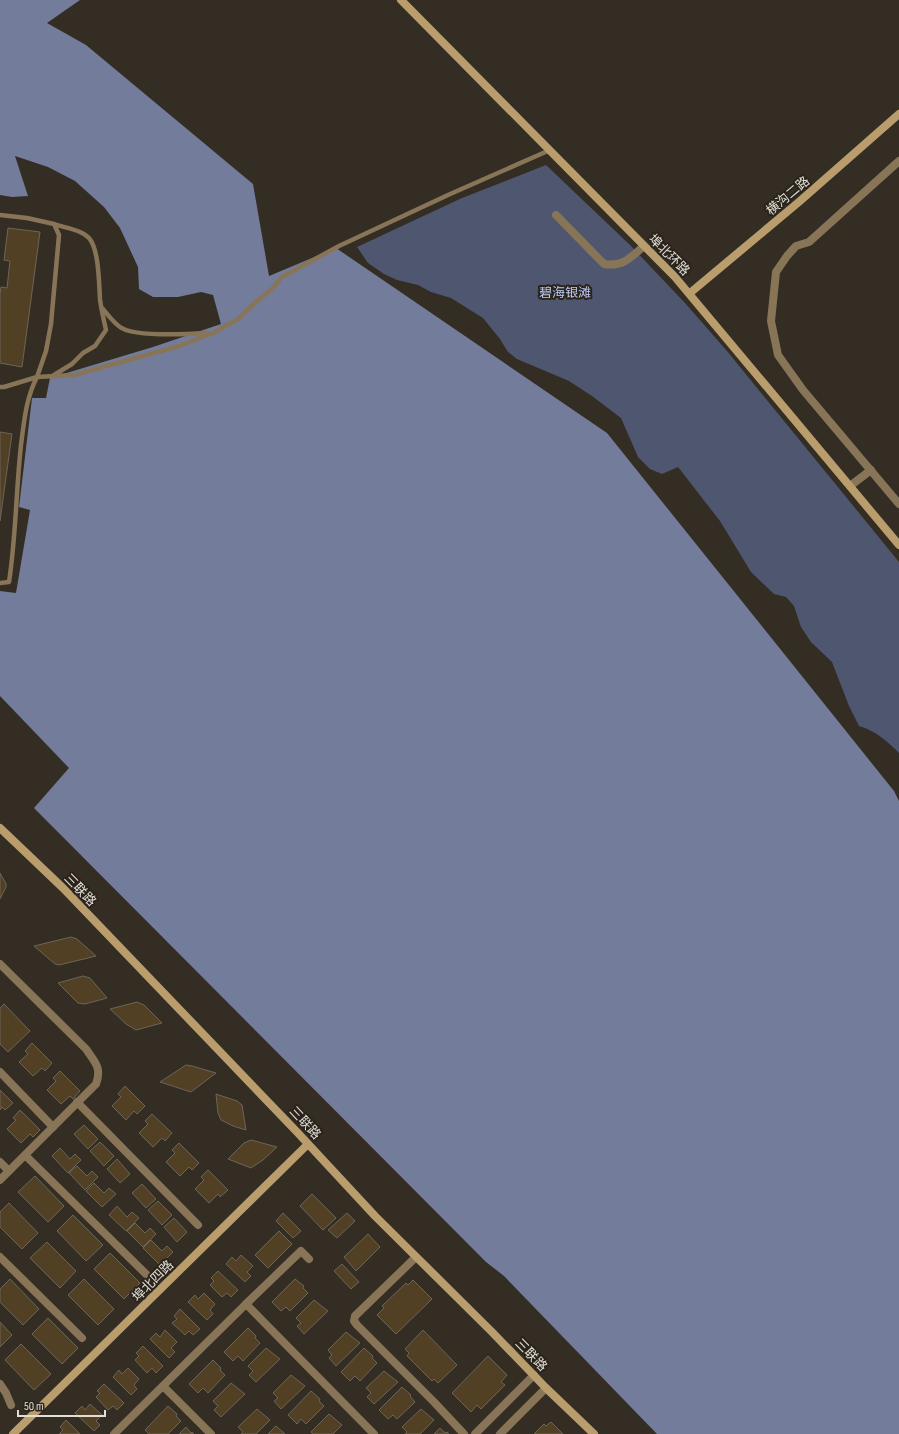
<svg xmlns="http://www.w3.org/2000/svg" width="899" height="1434" viewBox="0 0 899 1434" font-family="'Sofia Sans Condensed','Noto Sans SC',sans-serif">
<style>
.green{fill:#4e5670}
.water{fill:#737c9b}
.building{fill:#514024;stroke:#6c655a}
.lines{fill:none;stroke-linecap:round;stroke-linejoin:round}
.lane{stroke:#887557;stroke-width:4.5}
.street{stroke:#887557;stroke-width:8}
.secondary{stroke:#ba9d6c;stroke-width:8}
.labels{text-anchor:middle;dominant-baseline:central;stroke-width:4;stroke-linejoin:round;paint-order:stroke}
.street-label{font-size:13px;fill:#e1ddd7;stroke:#2a241a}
.park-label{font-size:13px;fill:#bccaf6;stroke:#2a241a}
</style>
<rect width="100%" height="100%" fill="#342d24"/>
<path class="green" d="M546,165L630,245L685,303L727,351L899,562V753C887,741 876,731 859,726L849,706L832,662L811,642L801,627L794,606L786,597L774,594L751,572L720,521L678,467L662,474L650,469L638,457L621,418L592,396L569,381L517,359L508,352L500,339L483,318L451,298L431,292L418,285L397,280L384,274L368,263L357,247L462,198Z"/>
<path class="water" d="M0,0H80L47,23L86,45L253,184L269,276L336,248L607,433L894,791L899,801V1434H657L504,1276L486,1262L34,808L69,768L0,696V591L16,593L30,510L19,507L32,398H46L50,378L153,347L221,324L213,295L201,292L178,297H153L139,289L138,267L120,228L104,207L75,181L48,167L15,156L28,196L12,197L0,195Z"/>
<g class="building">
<path d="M8,228L40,232L22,367L0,363V294L1,287L7,288L10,261L4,260Z"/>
<path d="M0,432L12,434L0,521Z"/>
<path d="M0,873L6,884V887L0,899Z"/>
<path d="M71,937L77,939L96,956L59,965L55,964L34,946Z"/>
<path d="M83,976L90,978L107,998L85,1004L78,1003L58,983Z"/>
<path d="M137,1002L144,1005L162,1023L136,1030L126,1024L110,1009Z"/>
<path d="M4,1004L30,1031L8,1052L0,1044V1008Z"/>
<path d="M32,1043L52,1063L45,1071L42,1068L33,1076L19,1062L28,1054L25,1051Z"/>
<path d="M186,1065L192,1066L216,1073L191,1092L160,1082Z"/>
<path d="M60,1071L80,1091L73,1099L70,1096L61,1104L47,1090L56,1081L53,1078Z"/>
<path d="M125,1086L145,1106L137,1114L134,1111L126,1120L112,1106L121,1097L118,1094Z"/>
<path d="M0,1090L13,1103L5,1110L2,1107L0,1110Z"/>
<path d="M216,1094L237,1101L242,1105L246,1130L233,1126L221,1120L218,1113Z"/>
<path d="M20,1110L40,1130L33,1137L30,1134L21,1143L7,1129L16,1120L13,1118Z"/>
<path d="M152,1114L172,1133L165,1141L162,1138L153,1147L139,1133L148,1124L145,1121Z"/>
<path d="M84,1125L98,1139L88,1149L74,1134Z"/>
<path d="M251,1140L277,1147L263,1160L251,1168L228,1159L244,1143Z"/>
<path d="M100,1142L114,1156L104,1166L90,1151Z"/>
<path d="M179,1143L199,1163L192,1170L189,1167L180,1176L166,1162L175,1153L172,1150Z"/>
<path d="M60,1148L70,1159L75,1154L81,1160L68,1173L52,1156Z"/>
<path d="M117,1159L130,1174L120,1183L107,1169Z"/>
<path d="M77,1166L87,1176L92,1171L98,1177L85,1190L69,1173Z"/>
<path d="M208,1170L228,1190L220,1197L218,1194L209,1203L195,1189L204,1180L201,1177Z"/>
<path d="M35,1176L64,1206L48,1222L18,1192Z"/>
<path d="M94,1183L104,1193L109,1188L116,1194L102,1207L86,1191Z"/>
<path d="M142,1184L156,1199L146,1208L132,1193Z"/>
<path d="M312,1194L336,1218L323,1230L300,1206Z"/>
<path d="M158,1201L172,1215L162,1225L148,1210Z"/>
<path d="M9,1203L38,1233L22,1249L0,1227V1212Z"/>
<path d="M117,1206L127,1217L132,1212L139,1218L126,1231L109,1215Z"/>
<path d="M283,1213L301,1231L293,1238L276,1221Z"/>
<path d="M347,1213L355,1221L337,1238L328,1230Z"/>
<path d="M73,1215L103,1245L86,1261L57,1231Z"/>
<path d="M174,1218L187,1232L177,1242L164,1227Z"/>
<path d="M135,1223L145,1233L150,1228L156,1234L143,1247L127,1231Z"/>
<path d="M279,1231L292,1244L268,1268L255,1255Z"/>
<path d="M368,1234L380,1247L356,1271L344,1257Z"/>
<path d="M151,1240L162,1251L167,1246L173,1252L160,1265L143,1248Z"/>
<path d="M47,1242L76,1271L60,1288L30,1258Z"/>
<path d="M110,1253L140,1283L124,1299L94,1269Z"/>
<path d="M241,1255L253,1266L247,1272L251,1276L245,1282L226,1264L232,1257L236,1261Z"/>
<path d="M342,1264L359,1282L351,1289L334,1271Z"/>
<path d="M218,1271L238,1290L231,1297L227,1293L222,1297L210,1285L214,1281L211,1278Z"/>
<path d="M10,1279L39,1309L23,1325L0,1302V1289Z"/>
<path d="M84,1279L114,1309L98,1325L68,1295Z"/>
<path d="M295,1279L304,1286L303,1288L308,1293L290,1311L286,1307L281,1311L272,1302Z"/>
<path d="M413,1280L432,1299L396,1334L377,1315L384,1308L382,1306L406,1283L408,1285Z"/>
<path d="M204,1293L215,1304L210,1310L213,1314L207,1320L188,1302L195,1295L198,1299Z"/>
<path d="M314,1300L328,1311L304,1334L297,1326L301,1323L296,1318Z"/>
<path d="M180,1309L200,1329L193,1335L189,1331L185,1335L172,1323L177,1319L174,1316Z"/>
<path d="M48,1318L78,1348L62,1364L32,1334Z"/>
<path d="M0,1322L12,1335L0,1347Z"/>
<path d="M248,1328L256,1336L255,1338L260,1343L243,1361L238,1356L233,1361L224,1352Z"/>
<path d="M165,1330L177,1342L171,1348L175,1352L169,1358L150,1339L156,1333L160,1337Z"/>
<path d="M423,1330L457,1365L438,1383L434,1379L432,1381L407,1356L409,1353L405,1349Z"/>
<path d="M346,1332L360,1343L336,1366L329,1358L332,1355L328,1350Z"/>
<path d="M21,1344L51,1374L34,1390L5,1360Z"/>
<path d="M143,1346L163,1366L156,1373L152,1368L147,1373L135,1360L139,1356L136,1353Z"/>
<path d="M266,1348L280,1359L256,1382L249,1375L253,1371L248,1366Z"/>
<path d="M364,1348L373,1356L372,1358L377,1363L360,1381L355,1376L350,1381L341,1372Z"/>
<path d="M488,1356L507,1375L501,1382L505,1385L481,1409L477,1405L471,1412L452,1393Z"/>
<path d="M213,1360L221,1368L220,1370L225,1375L208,1393L203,1388L198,1393L189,1384Z"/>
<path d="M128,1368L139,1379L134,1385L137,1389L131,1395L113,1377L119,1370L122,1374Z"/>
<path d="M384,1371L398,1382L374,1404L367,1397L371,1393L366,1388Z"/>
<path d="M291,1375L305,1386L281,1409L274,1401L278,1398L273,1393Z"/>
<path d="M231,1383L245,1394L221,1417L214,1410L218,1406L213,1401Z"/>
<path d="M104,1384L124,1403L117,1410L113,1406L108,1410L96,1397L100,1393L97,1391Z"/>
<path d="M402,1387L411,1395L410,1396L415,1402L397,1419L393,1415L388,1419L379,1410Z"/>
<path d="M311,1391L320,1399L319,1401L324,1406L306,1424L301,1419L297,1424L288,1415Z"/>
<path d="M90,1404L102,1415L96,1421L100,1425L94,1431L75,1413L82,1406L85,1410Z"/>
<path d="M168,1406L177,1414L176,1416L181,1421L168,1434H149L145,1430Z"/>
<path d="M257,1409L270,1420L256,1434H241L243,1432L238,1427Z"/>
<path d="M421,1409L434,1420L420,1434H405L407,1432L402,1427Z"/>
<path d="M329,1414L342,1425L333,1434H313L311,1432Z"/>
<path d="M66,1420L80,1434H59L63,1430L60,1427Z"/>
<path d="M551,1422L563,1434H534L544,1424L546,1426Z"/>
<path d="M276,1426L285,1434H268Z"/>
<path d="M186,1427L191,1433L192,1432L194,1434H179Z"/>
<path d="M440,1428L445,1433L447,1432L449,1434H434Z"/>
</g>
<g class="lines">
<g class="lane">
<path d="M0,215L27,218L54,224L59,235L51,324L46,351L37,377L4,387H0"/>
<path d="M103,309C108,315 113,322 120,327C133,337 191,334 208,333"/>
<path d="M54,375L72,364L83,353L95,346L106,330C104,320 101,309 100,299C99,284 99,249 89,238C80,229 65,228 54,224"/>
<path d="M0,583L9,582C16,537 16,490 21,445C24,422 26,398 37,377L74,375L179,346L213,333L238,319L258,300L272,289L282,277L339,246L448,195L550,150"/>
</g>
<g class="street">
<path d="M899,161L809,242L796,246L787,256L776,272L771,321L778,355L803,390L899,504"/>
<path d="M556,215L604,264C623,267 630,258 644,246"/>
<path d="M850,486L871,470"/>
<path d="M0,964L86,1049C95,1062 102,1068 96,1084L0,1180"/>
<path d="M0,1072L53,1127"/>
<path d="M77,1102L198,1225"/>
<path d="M25,1155L150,1278"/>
<path d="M0,1162L9,1171"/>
<path d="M0,1257L82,1338"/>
<path d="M416,1257L355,1316L354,1321L357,1325L434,1402L464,1434"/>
<path d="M309,1259L301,1251L246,1304L374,1434"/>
<path d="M0,1384L6,1393L11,1405"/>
<path d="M163,1386L211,1434"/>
<path d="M114,1434L246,1304"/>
<path d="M475,1434L534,1375"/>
<path d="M500,1434L546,1388"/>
</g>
<g class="secondary">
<path d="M401,0L675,277L899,545"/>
<path d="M690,293L800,201L899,114"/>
<path d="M0,828L63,888L297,1132L375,1216L492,1332L546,1388L594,1434"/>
<path d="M13,1434L308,1144"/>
</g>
</g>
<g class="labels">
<g class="street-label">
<text transform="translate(788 196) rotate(-40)">横沟二路</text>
<text transform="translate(669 255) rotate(45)">埠北环路</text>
<text transform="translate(80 890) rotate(46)">三联路</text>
<text transform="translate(305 1123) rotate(47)">三联路</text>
<text transform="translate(153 1281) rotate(-45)">埠北四路</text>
<text transform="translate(531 1355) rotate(46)">三联路</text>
</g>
<g class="park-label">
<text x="565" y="293">碧海银滩</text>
</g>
</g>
<path d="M18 1410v6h87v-6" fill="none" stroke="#e1ddd7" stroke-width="2"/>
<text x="24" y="1410" font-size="12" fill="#e1ddd7" stroke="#2a241a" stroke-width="3" paint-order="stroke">50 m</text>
</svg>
